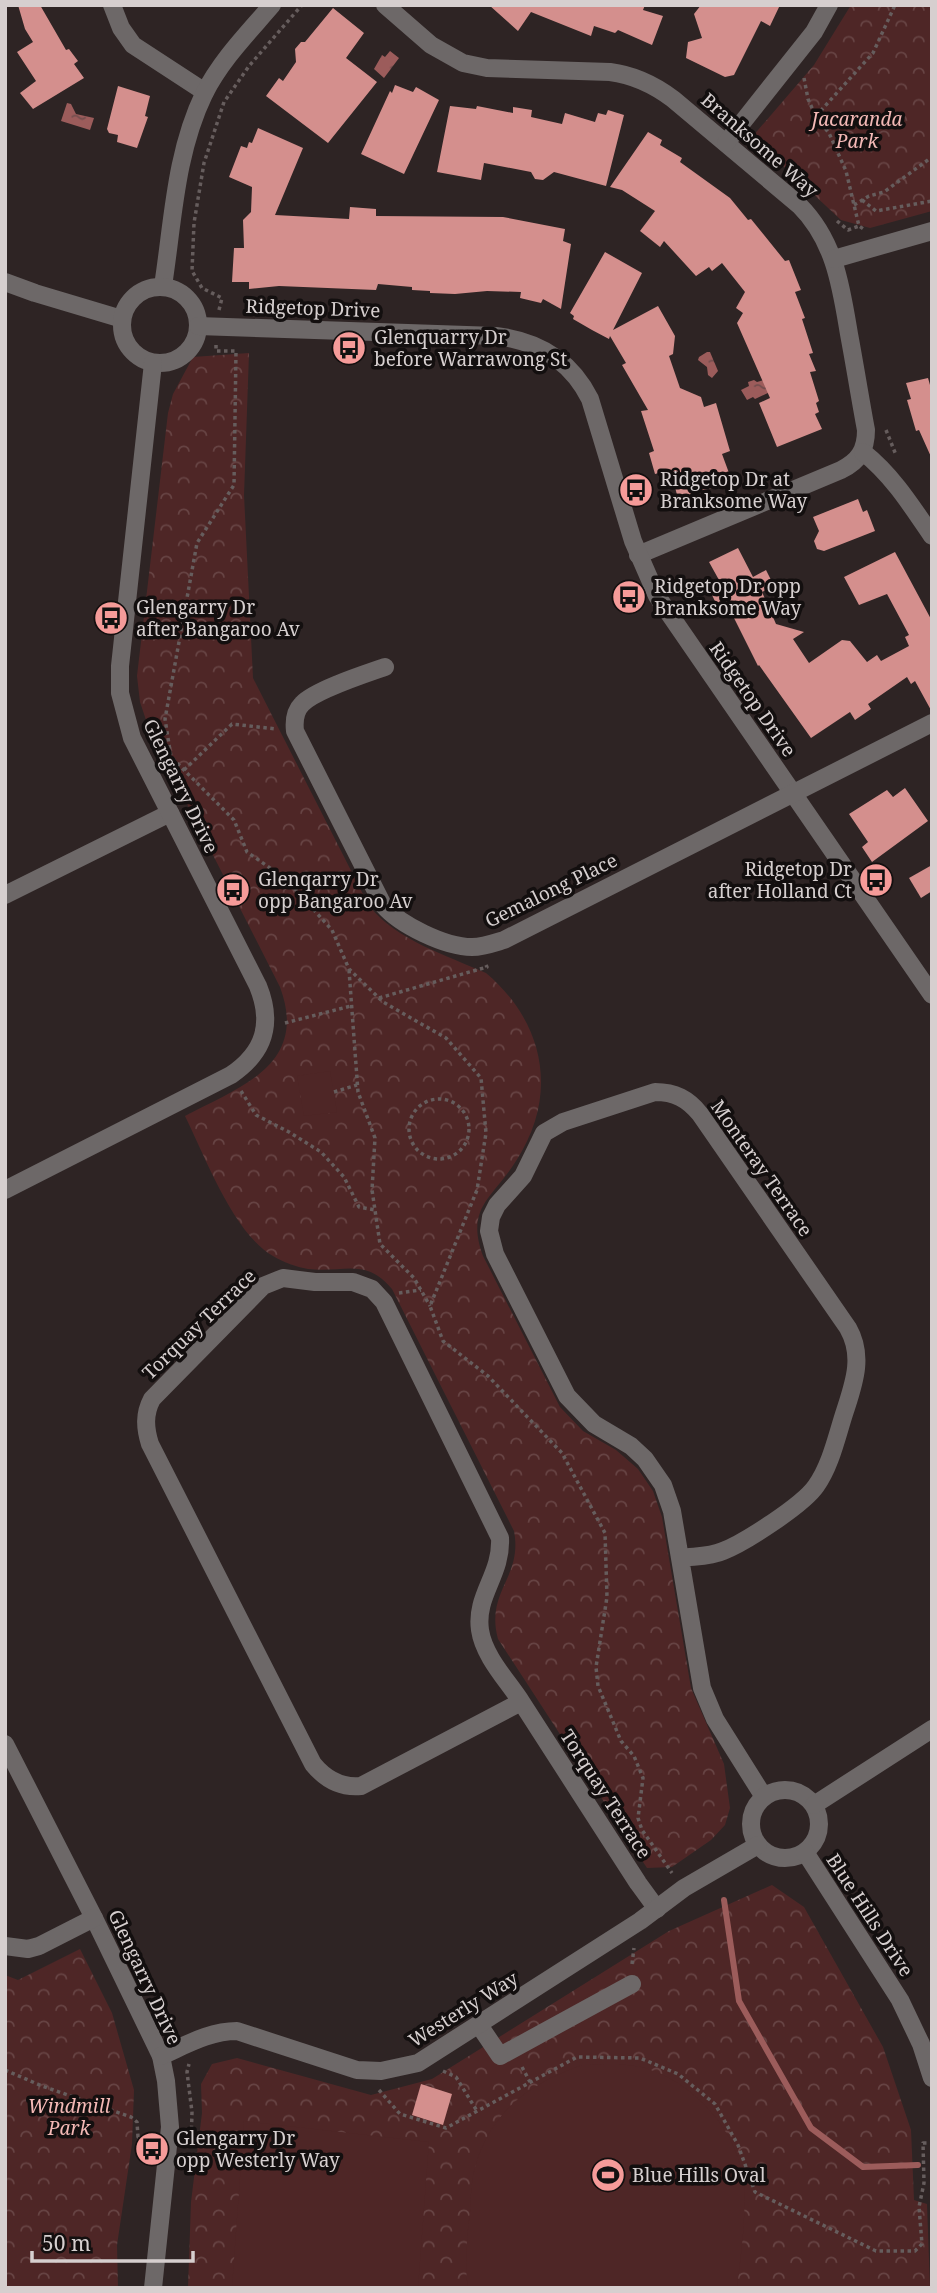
<svg xmlns="http://www.w3.org/2000/svg" width="937" height="2293" viewBox="0 0 937 2293" font-family="'Noto Serif',serif">
<style>
.park{fill:url(#park-crowns)}
.pitch{fill:#4e2626}
.water{fill:url(#water-ripples)}
.lines{fill:none;stroke-linecap:round;stroke-linejoin:round}
.stream{stroke:#9c5c5b;stroke-width:6}
.building{fill:#d48f8d}
.path{stroke:#665d5d;stroke-width:3.5;stroke-dasharray:3.5 3.5;stroke-linecap:butt}
.minor{stroke:#6d6868;stroke-width:18}
.labels{text-anchor:middle;dominant-baseline:central;stroke-width:7;stroke-linejoin:round;paint-order:stroke}
.park-label{font-size:19px;font-style:italic;fill:#f4b9b6;stroke:#130f0f}
.street-label{font-size:19px;fill:#d6cfcf;stroke:#130f0f}
.poi-label{font-size:19px;fill:#d6cfcf;stroke:#130f0f;text-anchor:start}
</style>
<defs>
<pattern id="park-crowns" width="20" height="18" patternUnits="userSpaceOnUse" patternTransform="scale(1.75)"><rect width="20" height="18" fill="#4e2626"/><path d="M2 6a3 3 0 1 1 6 0M12 15a3 3 0 1 1 6 0" fill="none" stroke="#674444"/></pattern>
<pattern id="water-ripples" width="26" height="14" patternUnits="userSpaceOnUse" patternTransform="scale(1.75)"><rect width="26" height="14" fill="#9c5c5b"/><path d="M2 4q2-2 4 0t4 0M15 11q2-2 4 0t4 0" fill="none" stroke="#734e4e"/></pattern>
</defs>
<rect width="100%" height="100%" fill="#2e2424"/>
<g class="park">
<path d="M851,5H932V211L870,228L841,220L752,137L814,65Z"/>
<path d="M249,353L244,495L253,678L369,906C398,941 446,955 486,973C545,1023 559,1095 516,1161C493,1198 465,1207 483,1256L560,1407L583,1431L616,1450L638,1469L653,1491L662,1517L691,1688L724,1764L730,1808L725,1825L711,1840L672,1867L647,1868L498,1639C485,1591 523,1578 514,1531L392,1289C365,1257 344,1273 308,1269C296,1267 283,1262 273,1256C233,1233 205,1156 185,1116C240,1087 309,1065 280,987L149,729L140,702L137,676L168,413L173,394L193,357Z"/>
<path d="M772,1885L804,1907L883,2047L911,2130L914,2200L927,2204L930,2288H188L191,2202L202,2113L201,2084L212,2064L237,2058L371,2095L432,2079L669,1931Z"/>
<path d="M80,1949L112,2013L134,2090L132,2144L117,2245L118,2288H5V1975L18,1980Z"/>
</g>
<g class="pitch">
<path d="M330,1071L337,1112L304,1116L297,1076Z"/>
<path d="M582,2065C601,2065 623,2063 641,2067C693,2080 740,2132 744,2186C746,2220 741,2254 737,2288H468C464,2263 467,2237 470,2212C471,2196 471,2179 476,2164C492,2110 531,2083 582,2065Z"/>
<path d="M244,2121L429,2142L418,2288H232Z"/>
</g>
<g class="water">
<path d="M390,51L399,58L384,78L374,69L382,55L385,57Z"/>
<path d="M67,103L71,104L76,114L94,118L90,130L61,121Z"/>
<path d="M707,352H710L718,371L712,378L708,375L707,367L698,360L699,357Z"/>
<path d="M767,379L770,392L755,399L753,397L747,400L741,390L749,386L748,382L754,380L757,382Z"/>
</g>
<g class="lines">
<path class="stream" d="M724,1900L739,2001L811,2128L863,2167L918,2165"/>
</g>
<g class="building">
<path d="M18,5H40L66,50L69,49L78,61L74,64L84,78L33,109L20,93L36,81L17,52L33,42L25,29Z"/>
<path d="M489,5H645L643,10L663,16L652,45L618,30L615,33L594,26L591,36L531,12L518,31Z"/>
<path d="M701,5H780L770,26L761,21L734,75L725,77L686,58L688,42L702,38L694,14Z"/>
<path d="M333,8L364,33L346,58L377,82L328,143L266,96L279,78L283,81L296,62L295,49L301,42H305Z"/>
<path d="M395,85L413,92L416,87L439,100L404,174L361,154L390,91L392,93Z"/>
<path d="M118,86L150,96L145,116L148,117L137,148L117,142L118,135L109,133L107,129Z"/>
<path d="M450,106L476,109L477,106L513,113V107L532,110L531,117L562,124L565,113L595,122L598,113L606,115L608,110L624,115L606,186L554,172L543,180L535,179L531,172L484,163L481,180L437,172Z"/>
<path d="M258,128L303,148L275,215L349,219L350,207L376,209V216L503,217L565,229L563,241L571,244L561,309L543,299L541,303L520,298L521,292L487,291L455,294L430,293V291L412,290V287L378,284L376,290L279,286L249,289V282H232L234,248H244L243,220L251,212L252,187L229,177L241,146L247,148L249,142L252,143Z"/>
<path d="M648,132L662,140L660,145L682,158L680,162L730,198L748,220L751,219L785,261L789,260L801,290L795,292L805,318L802,319L813,353L809,354L816,371L810,372L819,401L816,403L819,412L815,414L822,429L777,447L759,403L770,398L737,323L743,313L736,308L745,292L722,263L712,271L709,267L696,276L664,241L660,247L640,231L655,211L622,190L610,187Z"/>
<path d="M605,252L642,273L613,330L658,306L675,336L673,354L669,356L680,388L701,397L704,407L716,403L730,451L722,454L729,473L715,477L717,486L678,499L674,483L671,484L666,471L655,474L649,453L654,451L641,411L648,410L622,365L626,363L610,336L609,339L592,330L573,319L574,316L570,313Z"/>
<path d="M928,378L932,392V459L919,430L916,431L907,400L911,399L906,383Z"/>
<path d="M858,499L863,512L867,510L875,531L824,551L817,549L814,541L819,531L813,517Z"/>
<path d="M738,548L753,577L766,570L774,586L762,592L776,624L804,632L793,639L809,663L842,640L850,641L867,662L877,655L881,661L909,646L905,637L909,635L887,594L859,605L844,577L895,552L932,621V712L915,681L911,684L907,677L868,704L871,709L855,720L850,712L811,738L759,665L758,666L730,610L721,614L712,595L724,589L709,562Z"/>
<path d="M905,788L928,821L872,862L862,847L868,842L849,814L887,790L893,797Z"/>
<path d="M932,865V891L921,898L909,878Z"/>
<path d="M421,2084L452,2094L443,2125L412,2115Z"/>
</g>
<g class="lines">
<g class="path">
<path d="M804,78L808,99L816,117L829,133L846,171L859,226L865,230"/>
<path d="M816,116L873,53L895,5"/>
<path d="M862,200L876,211L932,201"/>
<path d="M854,205L869,196L884,192L932,157"/>
<path d="M837,221L848,230L859,226"/>
<path d="M219,310L222,298L202,288L192,271L194,223L204,163L224,102L249,66L302,5"/>
<path d="M216,345V351H236L234,485L197,543L165,719L171,757L234,820L247,852L286,879L332,930L349,969L383,1002L446,1038L481,1078L486,1133L477,1190L430,1306L443,1341L488,1376L562,1453L605,1533L607,1597L596,1667L598,1686L621,1741L634,1756L643,1778L638,1818L642,1830L672,1873"/>
<path d="M886,430L896,455"/>
<path d="M184,770L232,724L276,729"/>
<path d="M349,970L358,1092L375,1138L372,1190L380,1244L414,1278L430,1306"/>
<path d="M379,998L487,967L486,965"/>
<path d="M285,1023L351,1006"/>
<path d="M241,1091L256,1115L289,1132L321,1152L344,1177L359,1207L375,1210"/>
<path d="M334,1092L357,1085"/>
<circle cx="439" cy="1129" r="30"/>
<path d="M399,1293L421,1290"/>
<path d="M632,1964L634,1948"/>
<path d="M522,2067L530,2082"/>
<path d="M5,2070L42,2086L131,2117L137,2122L138,2137L148,2139"/>
<path d="M443,2071L456,2077L477,2111"/>
<path d="M379,2090L400,2114L446,2128L577,2057L640,2058L678,2074L715,2104L738,2145L755,2192L876,2251H915L922,2244L919,2207L924,2183L923,2143H932"/>
<path d="M187,2145L191,2146L192,2112L187,2072L189,2064"/>
</g>
<g class="minor">
<path d="M112,5L121,28L133,45L205,92"/>
<path d="M385,5L431,45L463,63L487,68L610,72C634,75 653,84 673,99L799,205C835,241 841,286 849,334C855,366 860,398 866,430C866,450 859,461 841,470L638,555"/>
<path d="M726,143L814,32L829,5"/>
<path d="M834,259L932,231"/>
<path d="M5,282L35,293L122,319"/>
<path d="M163,286C173,222 175,154 204,94C221,60 248,33 272,5"/>
<circle cx="160" cy="325" r="38"/>
<path d="M198,326L496,336C538,341 571,361 590,399L633,541L657,596L932,995"/>
<path d="M863,452C892,475 911,505 932,536"/>
<path d="M385,667C365,674 315,690 302,704C295,711 294,722 295,731L383,905C400,925 445,947 472,947C483,947 494,943 504,940L932,723"/>
<path d="M5,895L170,813"/>
<path d="M5,1190L231,1075C265,1052 273,1023 258,986L132,738L120,693V666L153,363"/>
<path d="M681,1558C694,1556 710,1557 723,1551C744,1543 803,1505 816,1486C831,1465 837,1435 845,1411C854,1383 864,1356 848,1328L700,1114C688,1099 675,1092 655,1092L563,1122L544,1133L523,1176L497,1205L491,1217L489,1231L495,1254L567,1396L594,1424L631,1446L645,1459L663,1485L672,1511L702,1688L715,1719L764,1797"/>
<path d="M521,1702L361,1786C341,1788 326,1780 313,1764L150,1444C145,1428 144,1414 152,1399L263,1286L283,1278L315,1282H353L372,1289L384,1302L500,1538C502,1575 475,1595 480,1630C484,1657 508,1681 522,1703C561,1763 599,1823 638,1883L657,1909"/>
<path d="M5,1744L94,1918L161,2056L166,2081L170,2127L153,2288"/>
<circle cx="785" cy="1824" r="34"/>
<path d="M814,1805L932,1729"/>
<path d="M805,1852L900,2000L921,2044L932,2078"/>
<path d="M5,1946L28,1949L39,1946L94,1918"/>
<path d="M479,2025L500,2056L632,1984"/>
<path d="M161,2056C186,2045 210,2031 237,2031L357,2070L381,2071L418,2063L640,1921L684,1888L758,1845"/>
</g>
</g>
<defs>
<g id="bus-disc" transform="scale(1.75)"><circle r="9.5" fill="#f59b99" stroke="#130f0f"/><path d="M-5-6H5V4H4V6H2V4H-2V6H-4V4H-5ZM-3.5-4V0h7V-4ZM-3.5 1.2v1.5H-2V1.2ZM2 1.2v1.5H3.5V1.2Z" fill="#111"/></g>
<g id="stadium-disc" transform="scale(1.75)"><circle r="9.5" fill="#f59b99" stroke="#130f0f"/><path d="M0-5a6.5 5 0 1 0 0 10a6.5 5 0 1 0 0-10ZM-3.5-1.8h7v3.6h-7Z" fill="#111"/></g>
</defs>
<g fill-rule="evenodd">
<use href="#bus-disc" x="349" y="348"/>
<use href="#bus-disc" x="636" y="490"/>
<use href="#bus-disc" x="629" y="597"/>
<use href="#bus-disc" x="111" y="618"/>
<use href="#bus-disc" x="876" y="880"/>
<use href="#bus-disc" x="233" y="890"/>
<use href="#bus-disc" x="152" y="2149"/>
<use href="#stadium-disc" x="608" y="2175"/>
</g>
<g class="labels">
<g class="park-label">
<text x="857" y="119">Jacaranda<tspan x="857" dy="22">Park</tspan></text>
<text x="69" y="2106">Windmill<tspan x="69" dy="22">Park</tspan></text>
</g>
<g class="street-label">
<text transform="translate(760 145) rotate(41)">Branksome Way</text>
<text transform="translate(313 308) rotate(2)">Ridgetop Drive</text>
<text transform="translate(753 699) rotate(55)">Ridgetop Drive</text>
<text transform="translate(181 786) rotate(64)">Glengarry Drive</text>
<text transform="translate(551 890) rotate(-26)">Gemalong Place</text>
<text transform="translate(762 1168) rotate(55)">Monteray Terrace</text>
<text transform="translate(199 1324) rotate(-44)">Torquay Terrace</text>
<text transform="translate(606 1794) rotate(57)">Torquay Terrace</text>
<text transform="translate(870 1915) rotate(57)">Blue Hills Drive</text>
<text transform="translate(145 1977) rotate(65)">Glengarry Drive</text>
<text transform="translate(463 2009) rotate(-32)">Westerly Way</text>
</g>
<g class="poi-label">
<text x="374" y="337">Glenquarry Dr<tspan x="374" dy="22">before Warrawong St</tspan></text>
<text x="660" y="479">Ridgetop Dr at<tspan x="660" dy="22">Branksome Way</tspan></text>
<text x="654" y="586">Ridgetop Dr opp<tspan x="654" dy="22">Branksome Way</tspan></text>
<text x="136" y="607">Glengarry Dr<tspan x="136" dy="22">after Bangaroo Av</tspan></text>
<text x="852" y="869" text-anchor="end">Ridgetop Dr<tspan x="852" dy="22">after Holland Ct</tspan></text>
<text x="258" y="879">Glenqarry Dr<tspan x="258" dy="22">opp Bangaroo Av</tspan></text>
<text x="176" y="2138">Glengarry Dr<tspan x="176" dy="22">opp Westerly Way</tspan></text>
<text x="632" y="2175">Blue Hills Oval</text>
</g>
</g>
<rect width="937" height="2293" fill="none" stroke="#d6cfcf" stroke-width="14"/>
<path d="M32 2251v10h161v-10" fill="none" stroke="#d6cfcf" stroke-width="3.5"/>
<text x="42" y="2251" font-size="21" fill="#d6cfcf" stroke="#130f0f" stroke-width="5" paint-order="stroke">50 m</text>
</svg>
